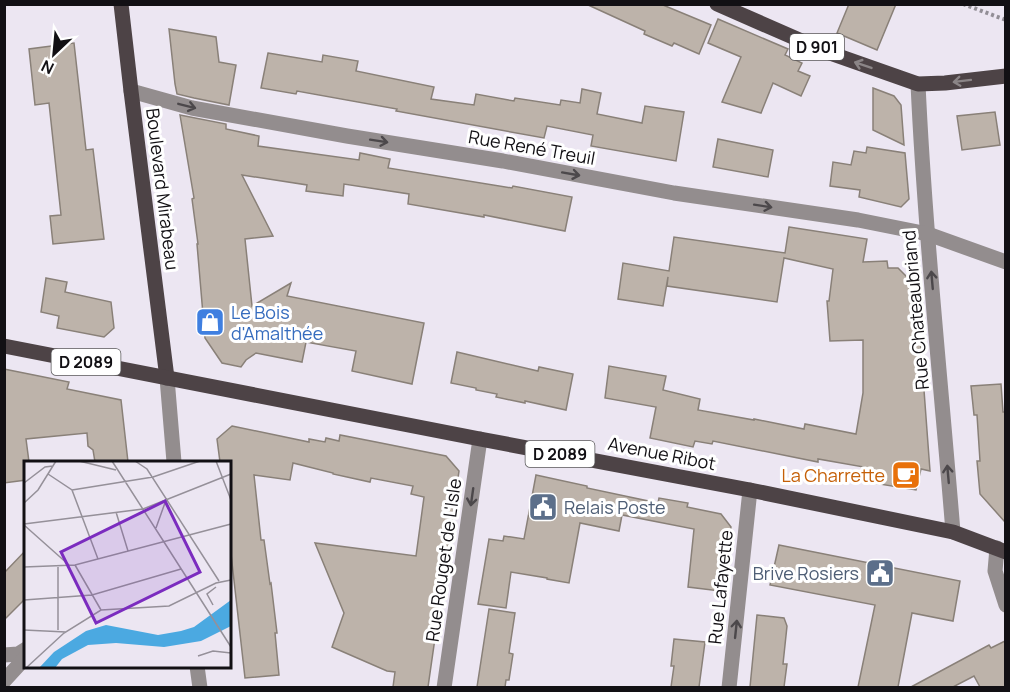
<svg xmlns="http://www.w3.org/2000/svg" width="1010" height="692" viewBox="0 0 1010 692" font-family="Manrope,sans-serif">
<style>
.building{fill:#bdb3aa;stroke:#898078;stroke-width:1.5}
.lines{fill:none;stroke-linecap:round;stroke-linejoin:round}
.path{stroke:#928e96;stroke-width:4;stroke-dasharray:3 3;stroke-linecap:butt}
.minor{stroke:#938d8e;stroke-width:15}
.major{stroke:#4d4346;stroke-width:15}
.oneway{stroke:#8b8587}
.oneway2{stroke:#4c484b}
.labels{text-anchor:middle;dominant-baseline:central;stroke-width:6;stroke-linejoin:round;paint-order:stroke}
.shield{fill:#fff;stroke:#59585a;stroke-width:1.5}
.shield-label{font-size:16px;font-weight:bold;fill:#121014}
.street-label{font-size:18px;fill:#121014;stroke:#fff}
.shop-label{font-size:18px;fill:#366cbe;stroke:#fff;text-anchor:start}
.food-label{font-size:18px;fill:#c56008;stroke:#fff;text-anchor:end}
.service-label{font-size:18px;fill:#4e5e75;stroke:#fff;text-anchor:start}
.inset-road{fill:none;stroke:#959099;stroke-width:1.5}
.view{fill:#7b2cbf;fill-opacity:0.15;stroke:#7b2cbf;stroke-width:3}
.inset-edge{fill:none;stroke:#121014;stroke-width:3}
</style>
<rect width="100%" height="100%" fill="#ece6f2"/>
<g class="building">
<path d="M586,4L663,5L711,25L699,54L674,43L672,46L644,34L645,31Z"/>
<path d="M849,4H896L877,50L837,33Z"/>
<path d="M718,19L788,49L785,55L802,63L798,71L810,76L801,96L773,83L761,113L722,102L741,57L708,43Z"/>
<path d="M169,29L216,37L219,62L236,65L229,105L194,98L177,94L175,84Z"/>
<path d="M74,43L86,150L93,149L104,239L53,244L50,216L61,215L49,103L35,105L29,49Z"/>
<path d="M268,53L322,62L323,55L358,61L356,71L434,87L431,99L474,105L476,94L514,101L515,98L560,105L561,100L580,103L582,89L601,93L597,114L642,123L645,106L684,112L676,161L591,146L593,135L547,126L544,138L396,111L397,109L297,91L296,94L261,88Z"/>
<path d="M873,88L894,96L901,105L904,145L873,130Z"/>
<path d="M995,112L1000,145L962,150L957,116Z"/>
<path d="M180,115L226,124V129L259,136L258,146L359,160L360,153L390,159L388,168L512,188L513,186L572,197L565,231L484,215V217L408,204L409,194L344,184L343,196L306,191L307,185L242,175L273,236L245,239L252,306L291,283L287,296L424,323L412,384L352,371L356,351L306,342L302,362L256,353L246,360L241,367L222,363L205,338L197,244H198L192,199L194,198Z"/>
<path d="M718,139L773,150L768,177L713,167Z"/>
<path d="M867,147L905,153L909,199L901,207L859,197L860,190L830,186L833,162L851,165L854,151L866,153Z"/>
<path d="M789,227L867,239L863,262L887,261L888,268H898L909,279V296H917L930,471L921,469L916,490L861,481L864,467L818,459V462L713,441L712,444L695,441L693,447L650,438L656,407L605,398L609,366L666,376L663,390L700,399L698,410L754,420V419L804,429L805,424L856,434L863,393V340L830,341L827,301H829L833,269L784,258L777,302L667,286L668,277L663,306L618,299L623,263L669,271L674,237L785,253Z"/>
<path d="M46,278L67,282L65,292L111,302L114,328L104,337L57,328L59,316L41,312Z"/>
<path d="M457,352L538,371L539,367L573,374L566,410L525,401V403L496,397L497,394L476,390V388L451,383Z"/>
<path d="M4,369L69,382L67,389L121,400L128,462H95L93,450L88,446L87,433L26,439L29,462H26V480L4,483Z"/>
<path d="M1001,384L1003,412H1005V522L980,494L977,461H980L977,415H974L971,386Z"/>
<path d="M232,426L309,442V439L325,442L326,438L339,441L340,435L376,442L446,456L459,471L428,687H393L395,672L387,671L332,647L344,613L315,543L416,556L424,497L411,494L413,486L371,478L370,482L333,474V473L293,463L290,480L254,475L261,540H264L270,584L271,583L277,633H275L279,675L245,678L230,545V462H220L217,439Z"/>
<path d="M536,475L587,486V488L658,503L659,498L688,503L687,507L721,514L731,527L720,591L688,587L694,529L622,515L619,531L580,523L569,583L547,579V578L511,572L506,608L478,604L489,539L503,541L504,536L524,539Z"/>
<path d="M779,545L960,581L953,621L912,613L898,687H858L875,605L770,585Z"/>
<path d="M26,550V598L4,620V573Z"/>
<path d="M489,609L515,613L509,653L513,654L509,680H506L505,687H477Z"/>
<path d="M757,615L784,618L787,626L783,664H787L784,687H750Z"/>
<path d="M674,639L705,642L699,687H671L674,666H671Z"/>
<path d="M1005,641V687H980L974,676L953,687H911L989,645L991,648Z"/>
</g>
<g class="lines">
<path class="path" d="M963,4L1006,20"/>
<g class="minor">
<path d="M918,84C925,234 941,383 953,532"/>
<path d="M131,91L192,108L347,136L503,161L674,193L858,220L928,234L1006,262"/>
<path d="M167,378L174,462"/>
<path d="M997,548L995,571L1006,605"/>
<path d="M4,655L18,654L26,649"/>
<path d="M197,666L200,688"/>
<path d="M4,681L26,657"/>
<path d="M444,688L480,439"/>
<path d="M729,688L750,490"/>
</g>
<g class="major">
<path d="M121,4L131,91L167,378"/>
<path d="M717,4L827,52L918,84L945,83L1006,76"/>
<path d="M4,346L480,439L750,490L953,532L1006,552"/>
</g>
</g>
<defs><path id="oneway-shaft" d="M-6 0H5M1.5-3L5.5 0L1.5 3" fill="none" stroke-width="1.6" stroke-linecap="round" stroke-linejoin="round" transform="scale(1.5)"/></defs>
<g class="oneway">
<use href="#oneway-shaft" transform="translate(863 65) rotate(-161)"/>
<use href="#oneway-shaft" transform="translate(962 81) rotate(173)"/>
</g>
<g class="oneway2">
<use href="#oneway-shaft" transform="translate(187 106) rotate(14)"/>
<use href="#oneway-shaft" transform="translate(379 141) rotate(9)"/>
<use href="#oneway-shaft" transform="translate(571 174) rotate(10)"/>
<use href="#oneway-shaft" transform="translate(763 206) rotate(9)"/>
<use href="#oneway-shaft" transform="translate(932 280) rotate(-95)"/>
<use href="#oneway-shaft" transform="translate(948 474) rotate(-95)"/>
<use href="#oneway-shaft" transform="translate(472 497) rotate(98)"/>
<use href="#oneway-shaft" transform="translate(736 629) rotate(-84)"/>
</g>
<defs>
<g id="shop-square" transform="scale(1.5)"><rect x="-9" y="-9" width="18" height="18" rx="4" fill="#3f7fe0" stroke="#fff"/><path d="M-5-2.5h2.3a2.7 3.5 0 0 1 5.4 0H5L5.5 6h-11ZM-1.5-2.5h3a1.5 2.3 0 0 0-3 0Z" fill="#fff"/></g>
<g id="cafe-square" transform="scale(1.5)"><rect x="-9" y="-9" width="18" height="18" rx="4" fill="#e8710a" stroke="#fff"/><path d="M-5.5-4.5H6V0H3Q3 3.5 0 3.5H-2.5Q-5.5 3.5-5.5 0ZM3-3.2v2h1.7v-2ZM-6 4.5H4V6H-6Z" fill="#fff"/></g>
<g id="civic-square" transform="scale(1.5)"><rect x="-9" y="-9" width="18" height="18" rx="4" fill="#5c6f8a" stroke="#fff"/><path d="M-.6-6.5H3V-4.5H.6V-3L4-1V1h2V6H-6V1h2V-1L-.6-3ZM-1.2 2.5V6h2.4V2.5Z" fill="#fff"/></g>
</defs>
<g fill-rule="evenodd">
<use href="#shop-square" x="210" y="322"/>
<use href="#cafe-square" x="906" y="475"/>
<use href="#civic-square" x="543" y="507"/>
<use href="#civic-square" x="880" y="573"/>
</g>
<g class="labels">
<g class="shield">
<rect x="790" y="34" width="54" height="26" rx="4.5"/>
<rect x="51.5" y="349" width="69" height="26" rx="4.5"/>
<rect x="525.5" y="441" width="69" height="26" rx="4.5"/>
</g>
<g class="shield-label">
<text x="817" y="47">D 901</text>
<text x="86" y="362">D 2089</text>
<text x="560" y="454">D 2089</text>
</g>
<g class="street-label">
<text transform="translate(532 147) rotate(10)">Rue René Treuil</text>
<text transform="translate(163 189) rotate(83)">Boulevard Mirabeau</text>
<text transform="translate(915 310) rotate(-95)">Rue Chateaubriand</text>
<text transform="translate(662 453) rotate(11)">Avenue Ribot</text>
<text transform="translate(443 560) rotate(-82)">Rue Rouget de L'Isle</text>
<text transform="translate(720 587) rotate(-84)">Rue Lafayette</text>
</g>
<g class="shop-label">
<text x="231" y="312">Le Bois<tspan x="231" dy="21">d'Amalthée</tspan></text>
</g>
<g class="food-label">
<text x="885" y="475">La Charrette</text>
</g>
<g class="service-label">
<text x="564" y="507">Relais Poste</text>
<text x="859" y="573" text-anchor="end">Brive Rosiers</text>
</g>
</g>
<g transform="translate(24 461)">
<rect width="207" height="207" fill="#ece6f2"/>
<path d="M207,139V165L177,180L140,186L92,182L64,184L38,198L31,207H15L30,191L62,170L82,164L134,174L157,170L170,166Z" fill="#4ba9e1"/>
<path class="inset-road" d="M55,0L92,9M88,0L140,81M111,0L123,8L195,120M192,0L207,39M24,13L48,29L74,98M0,22L21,6L29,5M48,29L129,16L176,0M0,42L14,29L32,0M92,51L104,90M0,63L119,48L207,13M0,64L45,104M132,67L142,39M140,81L207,186M51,104L77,149M0,106L51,104L207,63M34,106V169M0,139L68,134L157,108M189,144L183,133L192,126M0,169L42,171M174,195L189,190L207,192M2,207L40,172L77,149L145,145L192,122L207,119"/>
<path class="view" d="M141,40L176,111L72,162L37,91Z"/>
<rect width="207" height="207" class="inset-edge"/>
</g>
<rect width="1010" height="692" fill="none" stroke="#121014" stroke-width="12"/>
<g transform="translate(54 54) rotate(206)" stroke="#ffffff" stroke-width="4.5" paint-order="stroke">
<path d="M0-4.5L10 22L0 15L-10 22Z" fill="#121014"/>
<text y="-9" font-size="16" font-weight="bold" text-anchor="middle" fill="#121014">N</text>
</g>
</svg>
